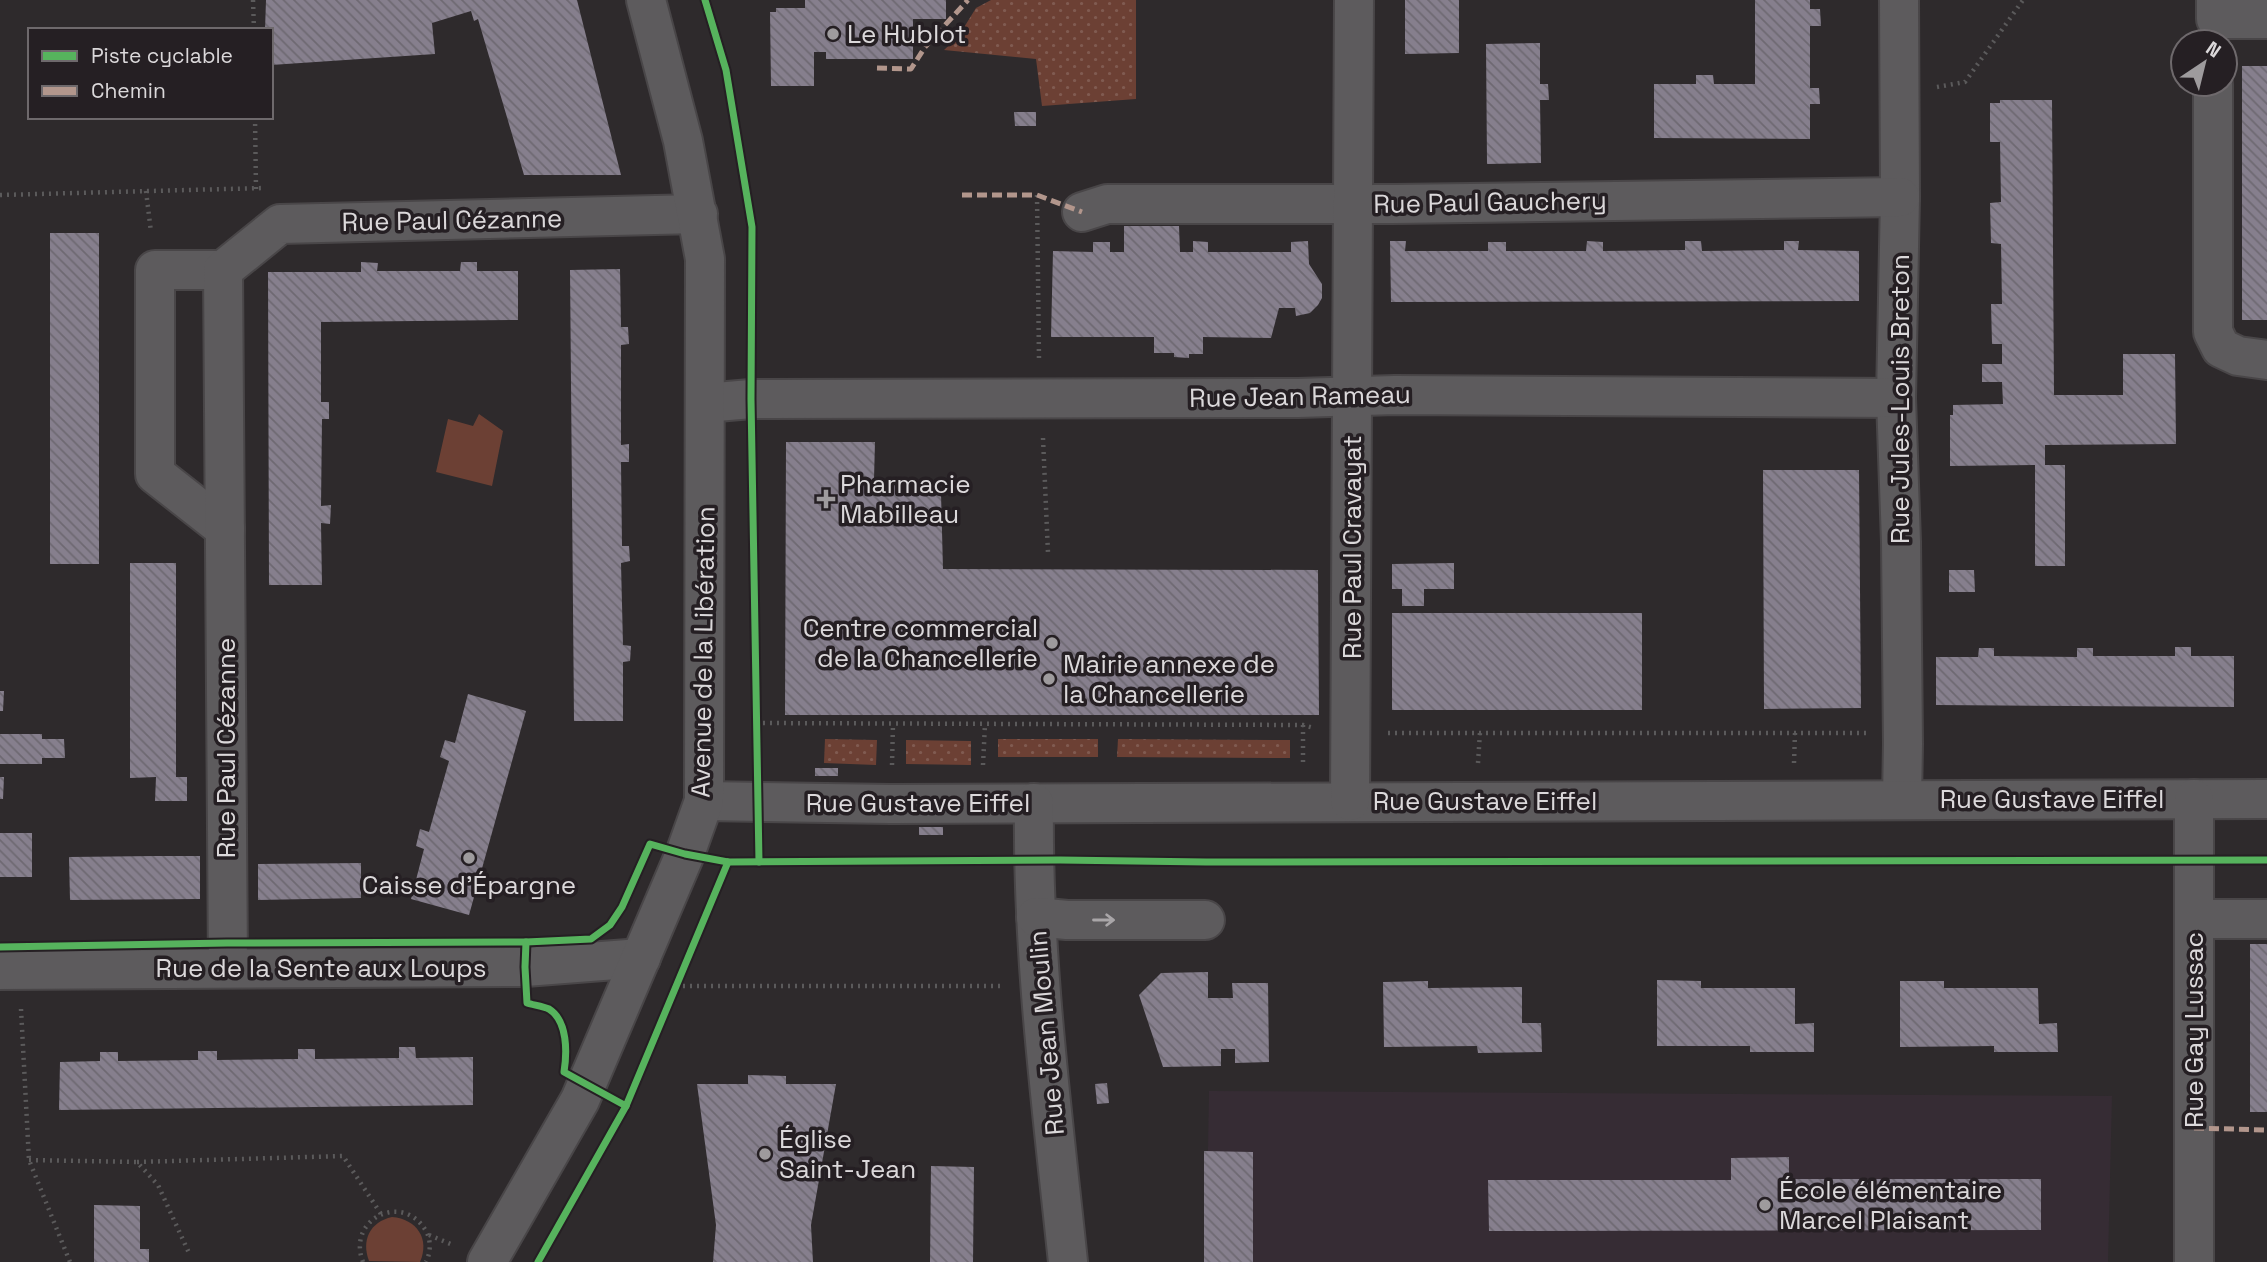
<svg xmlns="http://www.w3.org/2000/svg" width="2267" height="1262" viewBox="0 0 2267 1262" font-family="'Space Grotesk',sans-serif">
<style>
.built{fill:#362c34}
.grass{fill:url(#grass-dots)}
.green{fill:#6c4034}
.building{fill:url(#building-back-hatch)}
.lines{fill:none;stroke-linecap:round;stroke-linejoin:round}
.minor-casing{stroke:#494648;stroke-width:42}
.path{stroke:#5b5a5b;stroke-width:4.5;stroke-dasharray:2 5;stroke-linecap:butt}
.minor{stroke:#5d5b5d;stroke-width:38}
.quiet{stroke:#b2968c;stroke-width:5;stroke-dasharray:10 5;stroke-linecap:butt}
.cycleway-casing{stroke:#251f23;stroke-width:11}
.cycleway{stroke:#56b35d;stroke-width:7}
.oneway{stroke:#a9a6a8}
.poi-dot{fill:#9e9b9d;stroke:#251f23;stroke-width:2.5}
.labels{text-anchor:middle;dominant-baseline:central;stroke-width:7;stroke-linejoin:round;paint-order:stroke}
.poi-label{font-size:26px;fill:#dbd8da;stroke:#251f23;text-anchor:start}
.street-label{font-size:26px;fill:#dbd8da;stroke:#251f23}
</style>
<defs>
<pattern id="grass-dots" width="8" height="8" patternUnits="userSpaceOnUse" patternTransform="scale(1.75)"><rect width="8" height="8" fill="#6c4034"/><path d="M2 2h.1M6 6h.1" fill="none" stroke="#805b51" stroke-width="1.8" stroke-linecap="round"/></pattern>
<pattern id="building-back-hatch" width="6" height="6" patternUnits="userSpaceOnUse" patternTransform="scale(1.75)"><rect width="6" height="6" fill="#867f8d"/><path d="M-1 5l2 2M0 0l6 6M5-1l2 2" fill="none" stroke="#6e6972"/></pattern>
</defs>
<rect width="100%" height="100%" fill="#2e2a2c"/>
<path class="built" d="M1209,1091L2112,1096L2108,1262H1206Z"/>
<g class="grass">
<path d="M991,0H1136V99L1042,106L1036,59L944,50L958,37L976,8Z"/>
<path d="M825,739L877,740L876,765L824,763Z"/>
<rect x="998" y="739" width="100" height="18"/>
<path d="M1118,739L1290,740V758L1117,757Z"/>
<path d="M906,740L971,741V765L906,764Z"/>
</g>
<g class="green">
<path d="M479,414L503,431L492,486L436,472L448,419L473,426Z"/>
<path d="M392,1217C417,1219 430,1239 420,1262L369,1261C361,1240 370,1222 392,1217Z"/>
</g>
<g class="building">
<path d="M266,0H577L621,175H524L478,19L474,21L471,11L432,23L435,54L271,65V30H265Z"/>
<path d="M805,0H946V19H913V59H826V52H814V86H771L770,12H776V8H805Z"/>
<path d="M1405,0H1459V53L1405,54Z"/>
<path d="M1755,0H1810V9H1820L1821,26H1810V88H1819L1820,104H1810V139L1654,138V84H1696V75H1713L1714,84H1755Z"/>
<path d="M1540,43V84H1548L1549,100H1540L1541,163L1487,164L1486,44Z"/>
<rect x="2242" y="66" width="25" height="254"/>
<path d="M2000,100H2052L2054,395H2123V354H2175L2176,444L2045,445V465H2065V566H2035V465L1950,466V415H1953V405L2003,404L2002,382H1982V364H2002V344H1992L1991,304H2002L2001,244L1991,243L1990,203L2001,202L2000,142H1990V103H2000Z"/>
<path d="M1014,112H1036V126H1015Z"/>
<path d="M1124,226H1179L1180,252H1193V241L1208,242V252H1291V242L1308,241L1309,264L1322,284V298L1318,305L1310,313L1296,316L1295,308H1279L1271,338L1203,337V354H1189V358L1174,357V353H1154V337H1051L1053,251L1093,252V242H1110V252H1124Z"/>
<rect x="50" y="233" width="49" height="331"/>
<path d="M1390,241H1406L1405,251H1488V242H1506V251H1586L1587,241L1603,242V251L1685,250V241H1701L1702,251L1784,250V241H1799L1798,250L1859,251V301L1391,302Z"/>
<path d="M361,262L378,263L377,271H460L461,262H477V271H518V320L321,322V402H329V419H322L321,506L331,505L330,524L321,523L322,585H269L268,272H361Z"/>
<path d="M620,269L621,327H628L629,344L621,345V445L629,444V462H621L622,546H629L630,561L621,563L623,645L631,646L630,661L623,662V721H574L570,270Z"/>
<path d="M786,442H875L874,479L941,493L943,569L1318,570L1319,715H785Z"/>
<path d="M1763,470H1859L1861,708L1764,709Z"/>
<path d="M130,563H176V777H187V801H155L156,777L130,778Z"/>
<path d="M1454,563V589H1424V606H1402V589H1392V564Z"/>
<path d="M1949,570H1974L1975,592H1949Z"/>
<rect x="1392" y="613" width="250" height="97"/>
<path d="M2175,647H2191V656H2234V707L1936,705V657H1978L1979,648H1994V656L2077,657V648H2093V656H2175Z"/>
<path d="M0,691H4L3,711H0Z"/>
<path d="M468,694L526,711L469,915L411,899L424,849L416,846L420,829L429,832L449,761L440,757L445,740L455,743Z"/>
<path d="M0,734H42V739H64L65,758H42V764H0Z"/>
<rect x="815" y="768" width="23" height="8"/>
<path d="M0,777H4L3,799H0Z"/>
<rect x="919" y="827" width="24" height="8"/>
<rect x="0" y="833" width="32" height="44"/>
<path d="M155,856H200V899L70,900L69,857Z"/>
<path d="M361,863V898L258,900V864Z"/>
<rect x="2250" y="944" width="17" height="168"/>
<path d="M1208,972V998H1233L1232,983H1268L1269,1062L1235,1063V1049H1221V1066L1163,1067L1139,995L1161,973Z"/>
<path d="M1657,980L1701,981V988H1795V1024L1814,1023V1052H1750V1046H1657Z"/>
<path d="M1428,981V988L1522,987V1023H1541L1542,1052L1478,1053L1477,1046L1384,1047L1383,982Z"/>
<path d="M1900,981H1944V988H2038L2039,1024L2057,1023L2058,1052H1994V1046L1900,1047Z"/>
<path d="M399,1047H415L416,1058L473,1057V1105L59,1110L60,1062L100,1061V1052H118V1061L198,1060V1051H217V1060L298,1059V1049H315V1059L399,1058Z"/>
<path d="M748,1075L786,1076V1084H836L811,1225L813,1262H713L716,1225L697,1084H748Z"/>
<path d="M1107,1083L1109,1103L1097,1104L1095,1084Z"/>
<path d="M1204,1151L1253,1152V1262H1204Z"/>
<path d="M1789,1157V1179H2041V1230L1489,1231L1488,1180H1731V1158Z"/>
<path d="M931,1166L974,1167L973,1262H930Z"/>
<path d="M94,1205L140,1206V1249H149V1262H94Z"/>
</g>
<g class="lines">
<g class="minor-casing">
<g id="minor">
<path d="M1899,0L1900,197L1896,398L1901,542L1903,744L1902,799"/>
<path d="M2216,0V19H2267"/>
<path d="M2213,84V332L2221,348L2238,356L2267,360"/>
<path d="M1082,212L1107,204H1394L1900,197"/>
<path d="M223,270H155V474L225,529"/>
<path d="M705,403L751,399L1298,398L1395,395L1896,398"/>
<path d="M704,801L891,804L2267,799"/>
<path d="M1350,801L1354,0"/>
<path d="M1034,803C1032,957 1052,1109 1068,1262"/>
<path d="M1036,917L1067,920H1205"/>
<path d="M2194,919H2267"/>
<path d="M228,968L223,270L280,224L698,214"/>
<path d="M0,970L525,967L641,958"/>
<path d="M487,1262L580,1100L685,854L704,801L705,259L683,141L646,0"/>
<path d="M2194,1262V799"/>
</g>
</g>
<g class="path">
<path d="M253,0L254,30"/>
<path d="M1937,87L1965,82L2023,0"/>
<path d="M255,117L256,189"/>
<path d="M146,191L151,232"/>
<path d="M0,195L264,188"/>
<path d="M1037,195L1039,359"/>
<path d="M1043,438L1048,553"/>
<path d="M756,723L1303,725L1314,728"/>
<path d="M1303,725V763"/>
<path d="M1388,733H1866"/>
<path d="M1478,763L1480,732"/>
<path d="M1794,763L1795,733"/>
<path d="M892,765L893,724"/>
<path d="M983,765L985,724"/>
<path d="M676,986H1001"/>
<path d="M21,1009L29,1160L70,1262"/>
<path d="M29,1160L137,1162L158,1185L189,1253"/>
<path d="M137,1162L343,1156L381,1214"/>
<path d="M429,1235L453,1245"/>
<path d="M363,1262C346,1219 403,1191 426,1231C431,1240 431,1252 426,1262"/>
</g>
<use href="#minor" class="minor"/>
<g class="quiet">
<path d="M877,68L911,69L925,47L968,0"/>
<path d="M962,195H1037L1082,212"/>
<path d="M2194,1128L2267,1130"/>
</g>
<g class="cycleway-casing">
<g id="cycleway">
<path d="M705,0L726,70L752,227L751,399L759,862"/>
<path d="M526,942L525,967L527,1003C533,1005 543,1006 549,1009C568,1021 567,1053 564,1072L626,1106L728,862"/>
<path d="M0,947L227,943L526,942L591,939L610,925L622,907L650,844L685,854L728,862L1060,860L1206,862L2267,860"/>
<path d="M538,1262L626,1106"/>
</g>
</g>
<use href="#cycleway" class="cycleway"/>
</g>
<defs><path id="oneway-shaft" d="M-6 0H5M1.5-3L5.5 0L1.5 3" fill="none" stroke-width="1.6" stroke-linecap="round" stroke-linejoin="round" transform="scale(1.75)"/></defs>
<use class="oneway" href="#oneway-shaft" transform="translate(1104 920)"/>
<g class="poi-dot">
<circle cx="833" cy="34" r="7"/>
<path d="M822.5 488.5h7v7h7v7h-7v7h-7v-7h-7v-7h7z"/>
<circle cx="1052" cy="643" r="7"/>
<circle cx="1049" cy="679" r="7"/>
<circle cx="469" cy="858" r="7"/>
<circle cx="765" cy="1154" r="7"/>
<circle cx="1765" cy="1205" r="7"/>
</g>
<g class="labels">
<g class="poi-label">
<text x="847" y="34">Le Hublot</text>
<text x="840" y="484">Pharmacie<tspan x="840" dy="30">Mabilleau</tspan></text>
<text x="1038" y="628" text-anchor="end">Centre commercial<tspan x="1038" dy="30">de la Chancellerie</tspan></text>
<text x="1063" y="664">Mairie annexe de<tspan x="1063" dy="30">la Chancellerie</tspan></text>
<text x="469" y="885" text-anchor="middle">Caisse d'Épargne</text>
<text x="779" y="1139">Église<tspan x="779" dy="30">Saint-Jean</tspan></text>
<text x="1779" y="1190">École élémentaire<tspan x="1779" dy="30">Marcel Plaisant</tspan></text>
</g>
<g class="street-label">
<text transform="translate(1490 202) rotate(-1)">Rue Paul Gauchery</text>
<text transform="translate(452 220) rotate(-1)">Rue Paul Cézanne</text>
<text transform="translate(1300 396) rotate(-1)">Rue Jean Rameau</text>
<text transform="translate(1900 399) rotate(-90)">Rue Jules-Louis Breton</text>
<text transform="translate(1352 547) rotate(-90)">Rue Paul Cravayat</text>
<text transform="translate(703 652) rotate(-89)">Avenue de la Libération</text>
<text transform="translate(226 748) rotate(-90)">Rue Paul Cézanne</text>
<text x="2052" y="799">Rue Gustave Eiffel</text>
<text x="1485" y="801">Rue Gustave Eiffel</text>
<text x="918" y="803">Rue Gustave Eiffel</text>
<text x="321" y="968">Rue de la Sente aux Loups</text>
<text transform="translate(2194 1030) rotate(-90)">Rue Gay Lussac</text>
<text transform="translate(1046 1033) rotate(-95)">Rue Jean Moulin</text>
</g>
</g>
<rect x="28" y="28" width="245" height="91" fill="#251f23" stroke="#6e696c" stroke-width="2"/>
<rect x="42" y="51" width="35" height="10" fill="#56b35d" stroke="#6e696c" stroke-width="2"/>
<text x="91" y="63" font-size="21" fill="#dbd8da">Piste cyclable</text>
<rect x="42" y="86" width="35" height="10" fill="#b2968c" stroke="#6e696c" stroke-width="2"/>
<text x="91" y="98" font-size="21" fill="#dbd8da">Chemin</text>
<g transform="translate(2204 63) rotate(35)"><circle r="33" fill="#251f23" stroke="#6e696c" stroke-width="2"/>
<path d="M0-5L12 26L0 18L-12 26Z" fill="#9e9b9d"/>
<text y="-10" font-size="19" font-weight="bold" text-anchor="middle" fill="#dbd8da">N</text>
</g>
</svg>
